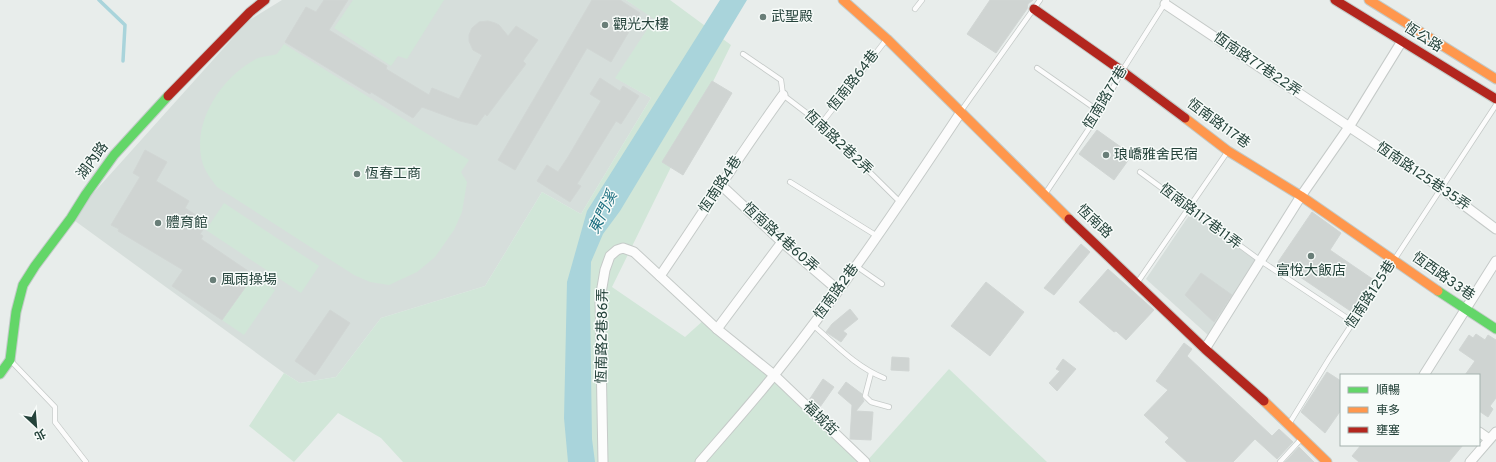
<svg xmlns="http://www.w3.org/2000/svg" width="1496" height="462" viewBox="0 0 1496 462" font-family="Overpass,'Noto Sans TC',sans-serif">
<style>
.built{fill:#d6dedb}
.green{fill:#d1e6d8}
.water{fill:#a9d4db}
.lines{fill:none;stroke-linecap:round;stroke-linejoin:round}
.stream{stroke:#a9d4db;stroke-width:3.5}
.building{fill:#cfd4d2;stroke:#d1d6d4}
.lane-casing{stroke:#c5cac8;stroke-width:6}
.street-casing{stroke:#c5cac8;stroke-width:11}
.fast-casing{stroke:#c3cbc8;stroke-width:11}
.slow-casing{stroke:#c3cbc8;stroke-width:11}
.jam-casing{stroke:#c3cbc8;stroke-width:11}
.lane{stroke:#fcfcfc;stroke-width:4.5}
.street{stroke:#fcfcfc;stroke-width:9}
.fast{stroke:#63d668;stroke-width:9}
.slow{stroke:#ff974d;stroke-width:9}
.jam{stroke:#b3261e;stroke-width:9}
.poi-dot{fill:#697e78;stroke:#f7fbf9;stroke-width:1.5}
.labels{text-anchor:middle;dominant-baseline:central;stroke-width:3;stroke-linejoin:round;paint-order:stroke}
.poi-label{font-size:14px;fill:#24423a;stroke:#f7fbf9;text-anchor:start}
.street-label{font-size:14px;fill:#24423a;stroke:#f7fbf9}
.water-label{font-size:15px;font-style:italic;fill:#1c6f80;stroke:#f7fbf9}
</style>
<rect width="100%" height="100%" fill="#e8edeb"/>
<g class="built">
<path d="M282,0H626L655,18L616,78L651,98L581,214L542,192L485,286L381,318L336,377L300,383L284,373L71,218L248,21Z"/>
<path d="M1190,214L1261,264L1208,335L1146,279Z"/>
</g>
<g class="green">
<path d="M353,0H444L407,59L398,56L391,66L334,28Z"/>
<path d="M626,0H670L731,45L612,287L685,337L705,319L774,375L863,462H403L381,438L338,413L294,462L249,426L284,373L300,383L336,377L381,318L485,286L542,192L581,214L651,98L615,78L654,19Z"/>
<path d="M284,44L469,160L461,172L467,182L462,212L454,230L435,257L417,272L389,285L370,282L354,275L217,187C211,179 204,170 202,161C192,121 222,77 256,59C262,56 270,56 277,54Z"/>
<path d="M224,203L319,266L301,293L206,230Z"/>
<path d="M254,275L275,290L244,335L222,320Z"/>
<path d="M949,369L1047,462H866Z"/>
</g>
<path class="water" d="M720,0H747L620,211L603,234L591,262L590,302L592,439L595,462H568L564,418L567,282L587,211Z"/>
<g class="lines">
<path class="stream" d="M99,0L125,25L123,61"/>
</g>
<g class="building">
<path d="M324,0H348L329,30L387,66L386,69L429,95L432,88L459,99L482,55L473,50L469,41V35L472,28L479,22L488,21L495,23L499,25L508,36L516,26L538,40L523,61L526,64L487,116L485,114L477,125L460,121L422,107L413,118L371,92L370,94L285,42L306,7L316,12Z"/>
<path d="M592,0H620L640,13L611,62L587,48L515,170L498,160Z"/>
<path d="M990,0H1033L1028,4L1027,9L996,53L967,34Z"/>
<path d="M600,78L620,91L623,86L639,96L621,124L616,121L577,184L581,186L570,202L537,181L547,165L558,172L568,157L601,101L590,94Z"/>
<path d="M712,81L732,93L683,175L662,162Z"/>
<path d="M1097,130L1132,155L1114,180L1079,154Z"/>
<path d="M145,150L167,162L156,181L189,201L185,208L205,221L203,226L205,227L200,234L203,236L201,239L254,275L222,320L172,286L183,270L118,231L119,229L111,225L140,177L133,173Z"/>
<path d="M1312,212L1341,233L1330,250L1374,280L1352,312L1278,262Z"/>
<path d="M1081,244L1090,252L1054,295L1044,288Z"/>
<path d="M1108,269L1154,310L1126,340L1116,331L1114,332L1079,302Z"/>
<path d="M1201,273L1232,295L1214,322L1185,295Z"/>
<path d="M986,282L1024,312L990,356L951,326Z"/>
<path d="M850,309L858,319L843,331L847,334L841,342L826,332L832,324Z"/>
<path d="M330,310L350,323L315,375L295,361Z"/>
<path d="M1476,334L1485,340L1488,335L1496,340V398L1490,406L1493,409L1488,417L1479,411V375H1465L1475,361L1459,350L1469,335L1473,338Z"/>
<path d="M1184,343L1192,349L1187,356L1272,436L1279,429L1293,442L1277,459L1255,439L1233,462H1187L1165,442L1169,438L1144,415L1168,390L1156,381Z"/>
<path d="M892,357L909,358V371L891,370Z"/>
<path d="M1063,359L1076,369L1057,391L1049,383L1060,371L1056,369Z"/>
<path d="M1327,372L1341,381V410L1325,433L1301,412Z"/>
<path d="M823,379L834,387L820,407L809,400Z"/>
<path d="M846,382L862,394V397L864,401L856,411L873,412L871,440L850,439L852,405L838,393Z"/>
<path d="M1361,445H1463L1449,462H1359L1352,456Z"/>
<path d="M1299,447L1314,462H1285Z"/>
</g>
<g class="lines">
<g class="lane-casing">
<g id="lane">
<path d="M915,9L922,0"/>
<path d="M743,54L781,80L783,95L821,124L901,203"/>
<path d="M1037,68L1100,112"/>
<path d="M961,111L1040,0"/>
<path d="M821,124L886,40"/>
<path d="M1140,172L1261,261L1353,322"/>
<path d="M790,182L877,236"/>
<path d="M1045,194L1100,112L1122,71L1167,0"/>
<path d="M856,266L882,284"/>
<path d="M1137,283L1228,151"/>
<path d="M813,325C835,344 856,367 884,378"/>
<path d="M11,361L55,407V422L86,462"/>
<path d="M871,373L865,396L871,402L889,407"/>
<path d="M1289,424L1329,359L1496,105"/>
<path d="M1280,462L1302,438"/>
</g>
</g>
<g class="street-casing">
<g id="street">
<path d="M1165,4L1441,188L1496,229"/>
<path d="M722,186L782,242L838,290"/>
<path d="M660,276C701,216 740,154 783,95"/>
<path d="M717,329L782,242"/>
<path d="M1205,349L1301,196L1349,127L1402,41"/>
<path d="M1424,375L1496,261"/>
<path d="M1479,432L1489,439"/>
<path d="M603,462L600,299L605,270L610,256L617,250L623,248L634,252L717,329L774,375L865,462"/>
<path d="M700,462C725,433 751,404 775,374C842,290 902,201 961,112"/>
<path d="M1470,462L1496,432"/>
</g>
</g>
<g class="fast-casing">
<g id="fast">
<path d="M1438,291L1496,329"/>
<path d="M0,374L10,360L16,312L23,285L35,266L71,218L86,194L114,155L168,96"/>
</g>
</g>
<g class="slow-casing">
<g id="slow">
<path d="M843,0L887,39L1069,219"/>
<path d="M1369,0L1496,79"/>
<path d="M1185,118L1228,151L1301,196L1438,291"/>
<path d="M1264,401L1327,462"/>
</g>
</g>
<g class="jam-casing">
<g id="jam">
<path d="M1335,0L1496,99"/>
<path d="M1034,9L1122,71L1185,118"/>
<path d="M168,96L250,12L265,0"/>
<path d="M1069,219L1205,349L1264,401"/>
</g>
</g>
<use href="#lane" class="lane"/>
<use href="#street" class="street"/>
<use href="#fast" class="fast"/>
<use href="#slow" class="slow"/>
<use href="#jam" class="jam"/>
</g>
<g class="poi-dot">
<circle cx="763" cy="17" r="4"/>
<circle cx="605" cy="25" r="4"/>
<circle cx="1106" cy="155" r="4"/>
<circle cx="357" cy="174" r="4"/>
<circle cx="158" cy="223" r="4"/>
<circle cx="1311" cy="256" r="4"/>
<circle cx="213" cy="280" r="4"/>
</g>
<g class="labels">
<g class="poi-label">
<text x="771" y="17">武聖殿</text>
<text x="613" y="25">觀光大樓</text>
<text x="1114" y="155">琅嶠雅舍民宿</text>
<text x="365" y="174">恆春工商</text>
<text x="166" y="223">體育館</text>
<text x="1311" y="271" text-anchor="middle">富悅大飯店</text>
<text x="221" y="280">風雨操場</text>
</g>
<g class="street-label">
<text transform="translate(1423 38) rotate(32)">恆公路</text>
<text transform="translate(1257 65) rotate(34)">恆南路77巷22弄</text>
<text transform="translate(854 81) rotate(-52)">恆南路64巷</text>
<text transform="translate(1106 98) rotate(-59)">恆南路77巷</text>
<text transform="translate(1218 124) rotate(36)">恆南路117巷</text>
<text transform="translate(838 143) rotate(43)">恆南路2巷2弄</text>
<text transform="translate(93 161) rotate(-53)">湖內路</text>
<text transform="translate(1423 177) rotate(34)">恆南路125巷35弄</text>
<text transform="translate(721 185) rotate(-57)">恆南路4巷</text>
<text transform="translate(1200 217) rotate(37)">恆南路117巷11弄</text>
<text transform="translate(1094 222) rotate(43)">恆南路</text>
<text transform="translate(780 238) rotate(42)">恆南路4巷60弄</text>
<text transform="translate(1443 277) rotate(35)">恆西路33巷</text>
<text transform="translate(837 292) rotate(-54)">恆南路2巷</text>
<text transform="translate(1371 295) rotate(-57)">恆南路125巷</text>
<text transform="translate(603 336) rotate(-89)">恆南路2巷86弄</text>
<text transform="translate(820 419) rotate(44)">福城街</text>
</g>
<g class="water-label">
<text transform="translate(604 213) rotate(-64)">東門溪</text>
</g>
</g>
<rect x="1340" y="374" width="140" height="72" fill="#f7fbf9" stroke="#a3b1ad"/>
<rect x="1348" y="387" width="20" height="6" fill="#63d668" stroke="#a3b1ad"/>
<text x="1376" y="394" font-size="12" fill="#24423a">順暢</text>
<rect x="1348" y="407" width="20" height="6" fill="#ff974d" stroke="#a3b1ad"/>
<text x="1376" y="414" font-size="12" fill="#24423a">車多</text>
<rect x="1348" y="427" width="20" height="6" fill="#b3261e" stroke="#a3b1ad"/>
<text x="1376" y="434" font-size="12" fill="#24423a">壅塞</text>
<g transform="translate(36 426) rotate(154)" stroke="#f7fbf9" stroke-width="3" paint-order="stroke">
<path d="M0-3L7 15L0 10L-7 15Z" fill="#24423a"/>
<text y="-6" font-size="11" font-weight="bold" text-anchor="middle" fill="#24423a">北</text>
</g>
</svg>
